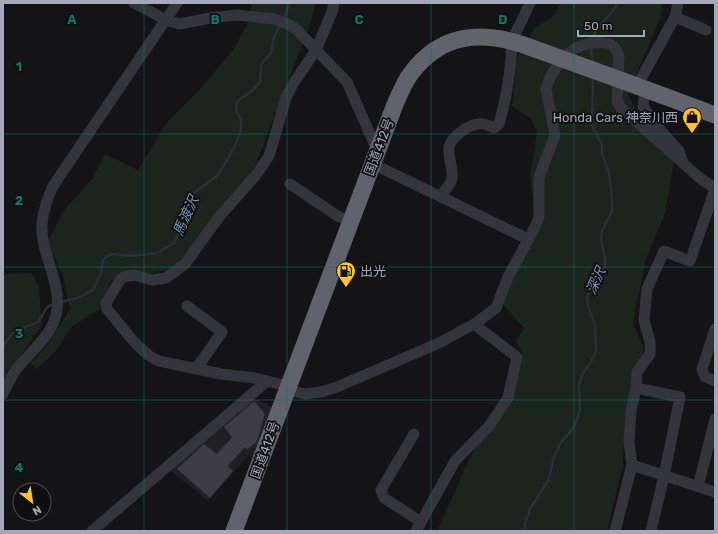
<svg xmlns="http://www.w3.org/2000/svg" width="718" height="534" viewBox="0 0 718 534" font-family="Rubik,'Noto Sans JP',sans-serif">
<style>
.built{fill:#201f23}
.green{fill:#1b241d}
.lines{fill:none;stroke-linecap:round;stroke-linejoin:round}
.stream{stroke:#28313a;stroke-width:2.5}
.building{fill:#3e3d43;stroke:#2e2d32}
.minor{stroke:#34353b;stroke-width:11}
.highway{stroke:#60626c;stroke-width:17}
.highway-bridge{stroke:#60626c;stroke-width:17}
.grid{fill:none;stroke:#0f766e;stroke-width:1;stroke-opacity:0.55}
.labels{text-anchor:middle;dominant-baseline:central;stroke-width:3.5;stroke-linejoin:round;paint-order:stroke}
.poi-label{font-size:13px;fill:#a4a8b7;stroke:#0f0e10;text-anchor:end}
.street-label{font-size:13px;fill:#a4a8b7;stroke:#0f0e10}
.water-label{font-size:14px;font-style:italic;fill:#7794b6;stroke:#0f0e10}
.grid-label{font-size:13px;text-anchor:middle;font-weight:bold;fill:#0f766e;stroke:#0f0e10;stroke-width:3.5;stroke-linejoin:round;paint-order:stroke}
</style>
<rect width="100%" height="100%" fill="#141316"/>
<path class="built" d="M252,398L274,407L255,459L249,455L208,501L171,471L170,467Z"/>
<g class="green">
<path d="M252,3H316L309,27L256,164L215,225L196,258L163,271L111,280L101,308L71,327L57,350L37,369L30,364L48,344L70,309L63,275L47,243L65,209L92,179L105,154L138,170L167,122L202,87L233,50L248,23Z"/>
<path d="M561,3H663L660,19L628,94L638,115L675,156L665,213L646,259L633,323L644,348L625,412L623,465L607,531H437L469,460L523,355L516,341L524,328L499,300L534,232V207L530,176L537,132L532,120L512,106L517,58L534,29L553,16Z"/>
<path d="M31,273L39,287L42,325L3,380V276L6,274Z"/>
</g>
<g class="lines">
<g class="stream">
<path d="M284,20L289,3"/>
<path d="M592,40C597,23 611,17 618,3"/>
<path d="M591,46L593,63"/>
<path d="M61,302L78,298L93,290L101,273L103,260L107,256L113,254L131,256L157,253L174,243L177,237L186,210L194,193L218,175L233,150L240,133L241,127V120L236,110L237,103L240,99L252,91L260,82L261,65L264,61L271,53L274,37L281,24"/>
<path d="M3,347C9,336 14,331 26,327C30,325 35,324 38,322C45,315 42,307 54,304"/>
<path d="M525,531V523L530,509L548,481L554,457L560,444L575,425L580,410L579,384L583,373L590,364L596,351L595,324L588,307L587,297L592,286L601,274L605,266V258L601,240L602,231L612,211V200L609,172L602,154V145L592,125L593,76"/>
</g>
</g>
<path class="building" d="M254,401L265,414L257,441L247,450L245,447L228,466L233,471L210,498L177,469L204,444L217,454L232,437L224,427Z"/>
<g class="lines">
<g class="minor">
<path d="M134,3L166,20L179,24L216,17L238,15L274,19L285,23L295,28L347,82L374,143L379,146"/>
<path d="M334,3L332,12L316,50L293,84L286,98L269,156L256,175L219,217L185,264L166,278L152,280L134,275L124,277L120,280L106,303L107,309C121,325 140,354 159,361L221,374L255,378L283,385L288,390L305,394L321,392L337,387L439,343L476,323L496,308L508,277L535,227L539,217V177L555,135L546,89C549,75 560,60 572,51C580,44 604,39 613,46C617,49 618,53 619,57L617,101L621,108L683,163"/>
<path d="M675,17L706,30"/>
<path d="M637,86L675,17L678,3"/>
<path d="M645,89L643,106L653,122L679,151L683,163L702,180L715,188"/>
<path d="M373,164L528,239"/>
<path d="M290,184L336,215L351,222"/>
<path d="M441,196C444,191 452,184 452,178C453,168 448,158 449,147C451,137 469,124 479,124C484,123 490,126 494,128L499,124C505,103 509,81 511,60C512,53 510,48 512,41L530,3"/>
<path d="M715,196L713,195L690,261L664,251L647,289L644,320L650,342V354L637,372L636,388L631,411L629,442L632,465L715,492"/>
<path d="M187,306L222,332L196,369"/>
<path d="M715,329L702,369L705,377L715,381"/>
<path d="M636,388L680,397L664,476L651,531"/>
<path d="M3,394C7,386 11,377 16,370C30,351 54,335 57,310C61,280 40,253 42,224C43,210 48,198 53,186L177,3"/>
<path d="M414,434L381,490L384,498L421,522"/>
<path d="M698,487L715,419"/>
<path d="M92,531L267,381"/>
<path d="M416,531L455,461L489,426L508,398L517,357L479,328L476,323"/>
<path d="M615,531L632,465"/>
</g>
<g class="highway">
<path d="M637,86L715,115"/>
<path d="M234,531L394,107C399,95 404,82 412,72C442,33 481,31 524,45"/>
</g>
<path class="highway-bridge" d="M524,45L637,86"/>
</g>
<path class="grid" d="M144,3V531M287,3V531M431,3V531M574,3V531M3,134H715M3,267H715M3,400H715"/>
<defs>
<g id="shop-pin" transform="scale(1)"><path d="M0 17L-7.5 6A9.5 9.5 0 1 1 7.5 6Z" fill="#ffc322" stroke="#0f0e10"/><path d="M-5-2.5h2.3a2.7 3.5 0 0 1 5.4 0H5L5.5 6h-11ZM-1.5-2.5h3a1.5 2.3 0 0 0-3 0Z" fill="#111"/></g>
<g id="fuel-pin" transform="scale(1)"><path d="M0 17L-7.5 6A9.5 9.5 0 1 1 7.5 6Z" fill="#ffc322" stroke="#0f0e10"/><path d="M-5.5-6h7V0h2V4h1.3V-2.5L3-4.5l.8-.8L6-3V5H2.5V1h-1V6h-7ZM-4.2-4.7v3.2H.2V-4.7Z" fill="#111"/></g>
</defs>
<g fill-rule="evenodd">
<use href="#shop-pin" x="692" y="117"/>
<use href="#fuel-pin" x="346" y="271"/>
</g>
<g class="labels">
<g class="poi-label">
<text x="678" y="117">Honda Cars 神奈川西</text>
<text x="360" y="271" text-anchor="start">出光</text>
</g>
<g class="street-label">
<text transform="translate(379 147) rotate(-69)">国道412号</text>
<text transform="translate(265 450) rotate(-70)">国道412号</text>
</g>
<g class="water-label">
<text transform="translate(186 216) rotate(-66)">馬渡沢</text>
<text transform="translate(596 281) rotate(-65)">深沢</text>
</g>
</g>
<g class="grid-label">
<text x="72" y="24">A</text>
<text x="215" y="24">B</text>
<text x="359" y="24">C</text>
<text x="503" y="24">D</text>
<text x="19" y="71">1</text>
<text x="19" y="205">2</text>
<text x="19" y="338">3</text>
<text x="19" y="472">4</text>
</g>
<rect width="718" height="534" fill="none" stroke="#a4a8b7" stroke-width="8"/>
<g transform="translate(32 502) rotate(150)"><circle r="19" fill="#0f0e10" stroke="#4b4c53"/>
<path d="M0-3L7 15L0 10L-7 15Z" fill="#ffc322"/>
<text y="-6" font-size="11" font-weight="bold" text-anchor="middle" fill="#a4a8b7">N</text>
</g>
<path d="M578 30v6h66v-6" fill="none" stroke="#a4a8b7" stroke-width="2"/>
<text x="584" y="30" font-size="12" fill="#a4a8b7" stroke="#0f0e10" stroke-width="3" paint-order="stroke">50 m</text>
</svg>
